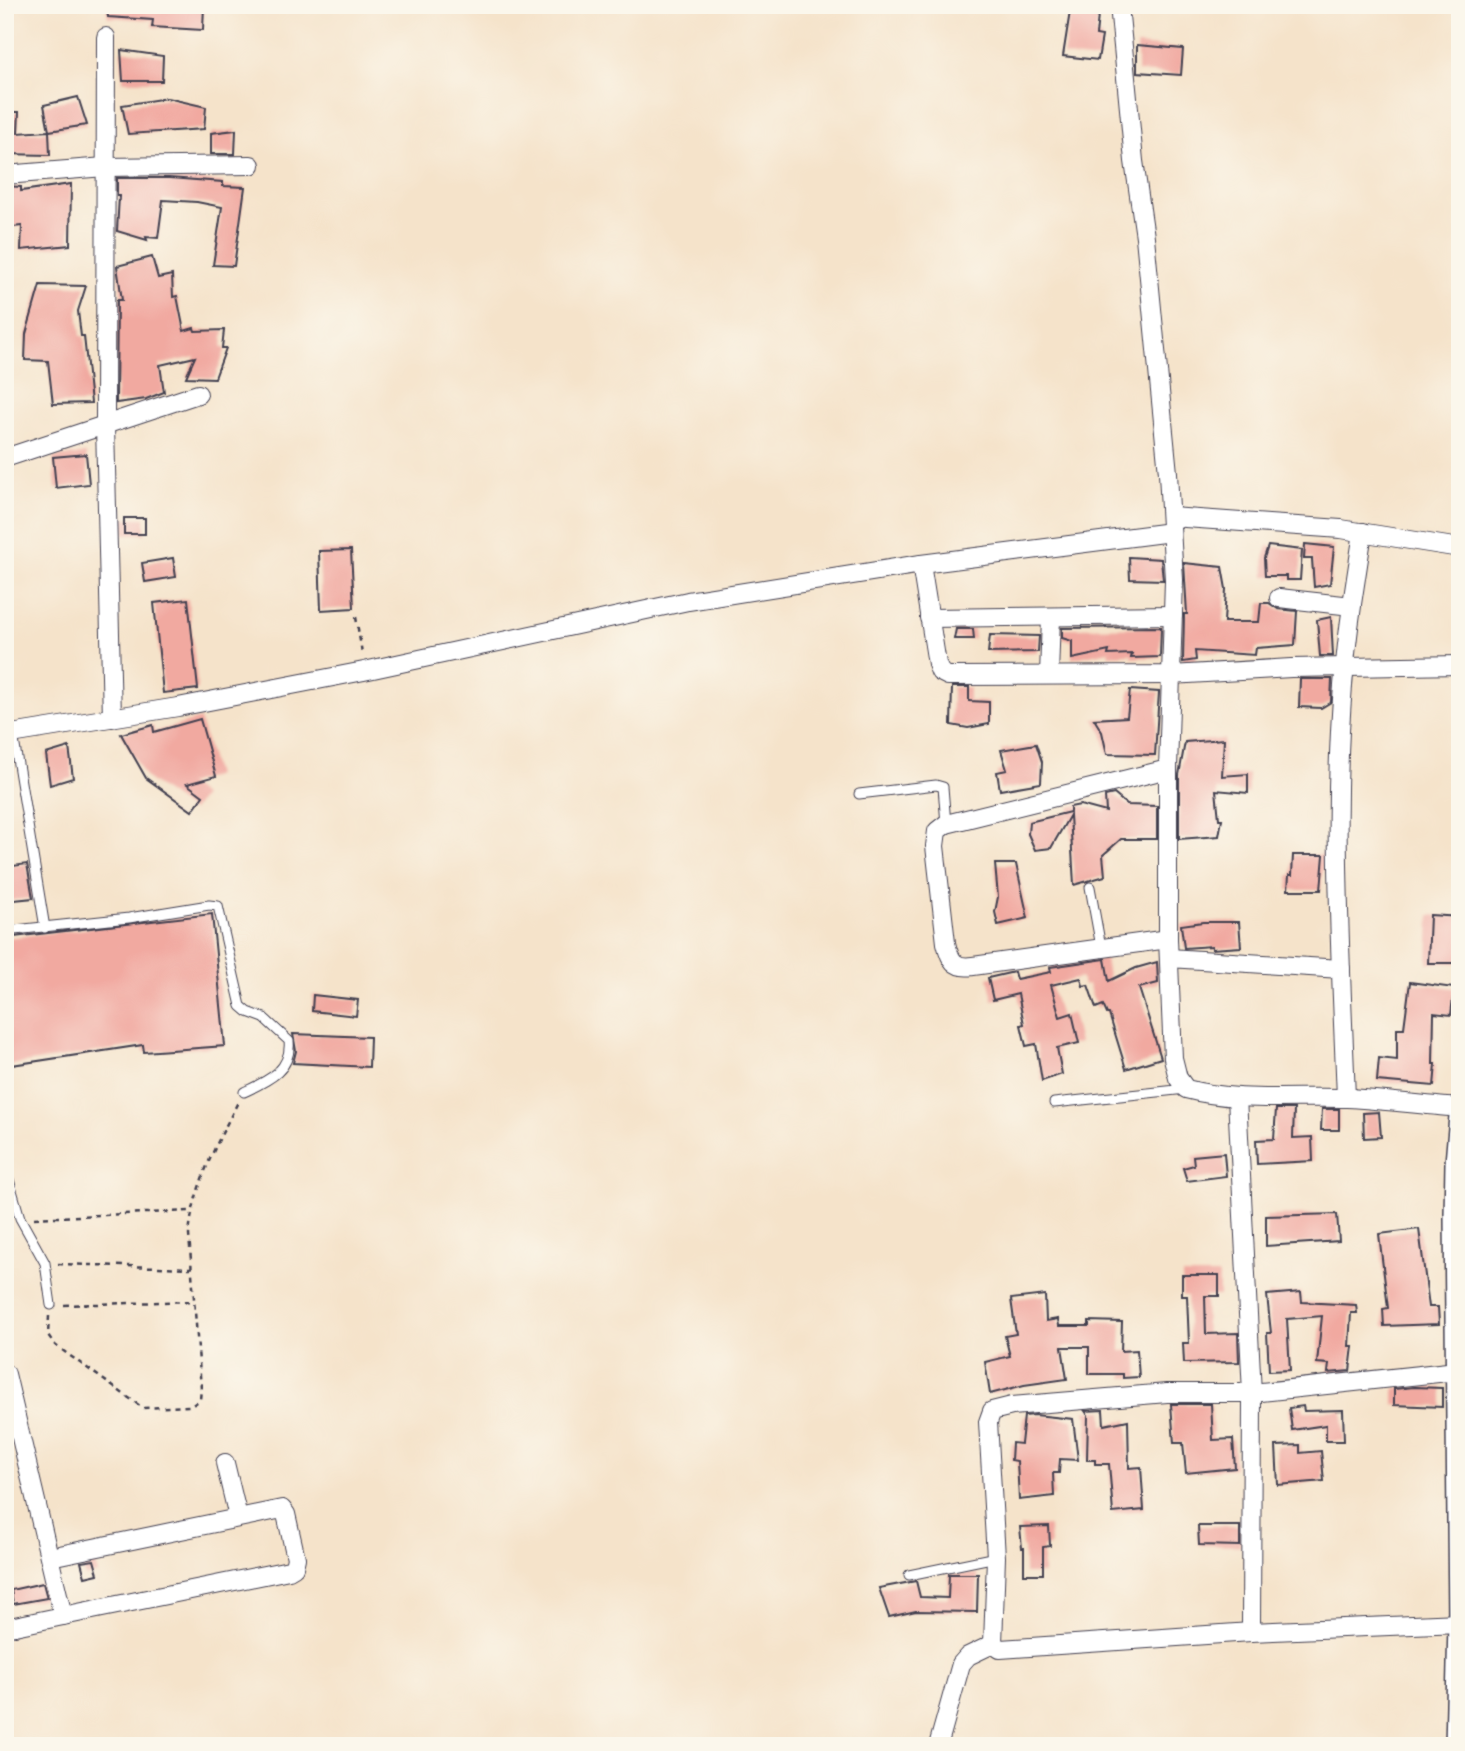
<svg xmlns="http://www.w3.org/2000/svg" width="1465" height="1751" viewBox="0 0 1465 1751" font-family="'Shantell Sans',sans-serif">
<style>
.building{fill:#f1a9a0}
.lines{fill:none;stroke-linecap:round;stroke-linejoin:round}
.service-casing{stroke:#423f50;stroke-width:11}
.minor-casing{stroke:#423f50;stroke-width:20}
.tertiary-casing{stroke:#423f50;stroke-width:24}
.path{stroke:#423f50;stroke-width:2.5;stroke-dasharray:5 5;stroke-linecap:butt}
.service{stroke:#fff;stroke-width:9}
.minor{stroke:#fff;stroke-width:18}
.tertiary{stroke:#fff;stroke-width:21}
</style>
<rect width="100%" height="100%" fill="#fbf7ec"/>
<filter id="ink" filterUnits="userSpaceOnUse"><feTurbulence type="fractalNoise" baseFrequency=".0143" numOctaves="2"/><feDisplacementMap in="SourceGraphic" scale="14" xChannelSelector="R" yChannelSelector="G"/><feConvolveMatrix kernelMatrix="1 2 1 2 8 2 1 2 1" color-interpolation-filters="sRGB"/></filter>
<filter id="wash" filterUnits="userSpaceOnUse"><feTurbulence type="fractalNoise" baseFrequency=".00686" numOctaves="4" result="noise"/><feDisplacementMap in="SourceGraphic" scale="28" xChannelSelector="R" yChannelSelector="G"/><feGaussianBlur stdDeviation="1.57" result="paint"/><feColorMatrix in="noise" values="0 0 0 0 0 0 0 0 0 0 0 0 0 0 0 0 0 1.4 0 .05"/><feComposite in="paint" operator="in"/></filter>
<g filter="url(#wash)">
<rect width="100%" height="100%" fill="#f5e3ca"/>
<g id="blocks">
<g class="building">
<path d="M106,5H204L203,30L152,27L153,20L108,17Z"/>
<path d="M1071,5L1099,6L1096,35L1102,36L1098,60L1063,56Z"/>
<path d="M1137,45L1183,49L1181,75L1137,72Z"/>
<path d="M121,50L163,56L162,81H123Z"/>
<path d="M78,97L87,125L49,131L44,105Z"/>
<path d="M167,98L206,107L204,129L128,134L122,105Z"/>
<path d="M5,112H19L18,133L49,131L50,155L5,154Z"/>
<path d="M236,130L235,154H211V133Z"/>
<path d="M117,178H169L223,182V186L245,187L234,266L213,265L222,207L197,202L163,200L158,238L146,237L147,240L117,231L119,196H117Z"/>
<path d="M71,184L70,245L21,250L22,226L5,228V186L21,187V191Z"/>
<path d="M152,257L158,278L172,275L173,297L177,296L184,331L194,328L195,331L224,330L222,348H226L215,378L186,377L195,357L160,365L164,392L146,399L116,403L117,300H122L117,266Z"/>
<path d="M40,285L86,286L78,311L81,336H84L91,403L53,404L48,361L25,360L26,334Z"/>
<path d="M86,454L89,484L56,488L53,457Z"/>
<rect x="124" y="518" width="21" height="16"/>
<path d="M1305,544L1334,547L1330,584L1314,587L1312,559H1304Z"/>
<path d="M1268,546L1302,550L1300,580H1286V576H1265L1264,558Z"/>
<path d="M351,550L354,608L321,610L319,551Z"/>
<path d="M1129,557L1161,559L1163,580L1130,579Z"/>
<path d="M173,558L176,577L145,582L142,563Z"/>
<path d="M1184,563L1222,567L1226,589L1224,622H1259L1261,603H1269L1278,609L1297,611L1295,645L1256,648L1255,655L1195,651L1196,660L1183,662L1184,614H1187Z"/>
<path d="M188,599L198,689L163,693L154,603Z"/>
<path d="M1331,617L1333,656H1320L1317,620Z"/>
<path d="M1161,627L1160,657L1131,658L1132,654L1108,655L1109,651L1072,659V641L1062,638V628Z"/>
<path d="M956,629H973L974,639H954Z"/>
<path d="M990,635L1039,636L1038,652L988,653Z"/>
<path d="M1300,679H1332L1331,702L1321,708L1299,707Z"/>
<path d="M952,687H969V701L989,702V724L968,728L951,725Z"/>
<path d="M1130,690L1159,692L1155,755L1107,754L1102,732L1094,719L1127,717Z"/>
<path d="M200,719L216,776L187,784L203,796L192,811L146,778L121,734L153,725L154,732Z"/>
<path d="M1224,739L1222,776L1248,774V793L1216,790L1219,819H1222L1219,836L1179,839V775L1185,742Z"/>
<path d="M1036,744L1042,762L1041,783L1000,790L997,772L1007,770L1001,750Z"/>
<path d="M69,747L73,778L50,785L46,754Z"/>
<path d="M1114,794L1127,805L1157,806V839H1121L1103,855L1105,876L1074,885L1070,815L1051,848L1035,850L1028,834L1029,822L1070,812V807L1080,805L1106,812L1105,796Z"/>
<path d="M1293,855H1324L1321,890H1288L1289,875H1292Z"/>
<path d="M27,864L33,898L5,901V867Z"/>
<path d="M995,864H1016L1028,918L998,925L995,912L998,897Z"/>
<path d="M212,914L225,1046L144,1052L143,1045L5,1066V938Z"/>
<path d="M1430,915L1460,917V963H1428Z"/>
<path d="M1203,922H1239L1241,947L1212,949V946L1184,948L1181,925Z"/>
<path d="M1105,959L1109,981L1136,968L1157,962L1158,983L1139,988L1161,1058L1126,1069L1109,1014H1107L1103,1005L1096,1008L1088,985L1083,986L1081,978L1051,985L1060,1017L1072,1013L1079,1043L1057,1048L1062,1074L1042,1081L1036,1044L1026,1046L1021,1025L1024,1024L1018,994L993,1000L988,978L1014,972L1016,979L1051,972L1050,967Z"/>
<path d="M1410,982L1454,988L1451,1015L1434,1013L1433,1064H1436L1434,1086L1377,1081L1379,1058L1397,1060V1028H1404Z"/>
<path d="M313,995L358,1000L356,1016L312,1011Z"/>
<path d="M293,1034L370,1037L369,1067L293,1063L296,1051Z"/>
<path d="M1276,1109H1294L1293,1138L1312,1137L1313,1161L1257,1164L1256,1140L1274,1139Z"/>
<path d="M1322,1109H1339V1130H1321Z"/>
<path d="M1379,1112L1381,1137L1364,1138L1363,1113Z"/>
<path d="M1224,1153L1226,1176L1187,1181L1183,1168L1194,1165L1193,1156Z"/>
<path d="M1337,1214L1339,1241L1266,1246V1216Z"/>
<path d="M1419,1229L1429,1307H1438L1439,1324L1384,1326L1383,1309L1388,1308L1379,1234Z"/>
<path d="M1182,1275H1219V1296H1205L1206,1334L1238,1333L1239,1362L1184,1363L1183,1343H1189L1187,1296H1182Z"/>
<path d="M1301,1292L1302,1302L1356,1305L1357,1313H1351L1349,1346H1353L1350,1371L1328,1373L1329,1364L1317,1363L1322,1316L1287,1319L1290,1370L1269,1371L1267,1333H1271L1267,1295Z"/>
<path d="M1045,1295L1046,1321L1058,1319L1059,1326H1089V1321L1122,1322L1121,1351L1137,1350L1139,1377L1123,1378V1374H1089V1347H1062L1067,1379L1024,1385L990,1394L985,1362L1010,1356L1005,1336L1016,1334L1011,1299Z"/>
<path d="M1414,1387L1442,1388V1407L1394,1405V1389Z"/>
<path d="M1171,1404H1211L1213,1440L1233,1439L1235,1468L1186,1473L1183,1443H1174Z"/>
<path d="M1303,1406L1304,1411L1343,1410L1344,1441H1326V1425L1292,1430L1289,1408Z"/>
<path d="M1103,1410L1104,1425L1128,1420L1129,1468L1141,1467L1144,1510L1113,1513L1109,1464H1095V1460H1087L1088,1415L1085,1411Z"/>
<path d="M1035,1415L1073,1419L1078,1460L1060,1459L1059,1473H1053L1054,1496L1019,1500L1017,1461L1011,1460L1012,1443L1021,1444L1024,1416Z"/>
<path d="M1300,1445V1453L1321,1451L1324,1481L1278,1485L1276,1446Z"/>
<path d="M1049,1526L1050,1546L1043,1547V1574H1024V1548H1022L1020,1527Z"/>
<path d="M1198,1526H1240V1546L1199,1545Z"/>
<path d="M94,1560L98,1574L85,1577L81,1562Z"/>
<path d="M949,1574H978L977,1612L916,1611L889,1617L879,1588L916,1581L920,1597L948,1598Z"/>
<path d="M43,1583L47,1598L13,1604L11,1590Z"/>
</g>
</g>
</g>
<g filter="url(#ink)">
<use href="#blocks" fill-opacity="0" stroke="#423f50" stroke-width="2"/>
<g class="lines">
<g class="service-casing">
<g id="service">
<path d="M13,734L45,928"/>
<path d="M859,794L936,785L943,787L946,824"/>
<path d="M1090,887L1101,947"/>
<path d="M5,931L129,918L209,905L218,906L241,1006L248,1012L264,1018L289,1041C292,1071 267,1081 244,1092"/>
<path d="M1054,1103L1186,1089"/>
<path d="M5,1166L20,1218L45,1263L51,1305"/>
<path d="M909,1575L996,1557"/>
</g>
</g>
<g class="minor-casing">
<g id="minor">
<path d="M1119,5L1134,161L1145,237L1168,473L1174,580L1168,769V939L1173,1058L1178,1078L1186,1089C1238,1103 1293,1096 1347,1098C1384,1100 1422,1105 1460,1108"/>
<path d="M106,37L105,425L112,718"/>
<path d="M5,175L105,167L251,165"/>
<path d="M5,458L198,394"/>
<path d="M1171,517L1341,529L1460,548"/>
<path d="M921,564L937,664L940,672L948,676L1171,675L1291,668L1460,665"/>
<path d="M1279,598L1352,606C1328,768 1340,935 1346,1098"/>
<path d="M1352,604L1363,532"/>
<path d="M929,618L1173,615"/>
<path d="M1049,675L1051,617"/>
<path d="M5,735L178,707L364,671L688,601L921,564L1171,532"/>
<path d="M1168,939L973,966C954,969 950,960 946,943L935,846L937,831L946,824L1168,769"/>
<path d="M1169,958L1341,969"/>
<path d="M1237,1097L1252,1393L1251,1632"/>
<path d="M225,1463L238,1517"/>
<path d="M50,1557L282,1509L286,1514L296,1558L294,1567L289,1570L63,1616"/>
<path d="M5,1628L63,1616L6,1374"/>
<path d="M993,1644L996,1557L988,1422L992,1411L1012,1406L1167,1393H1252L1457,1371"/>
<path d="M993,1644L1000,1649L1251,1632L1459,1623"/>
<path d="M938,1746L961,1664L968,1656L993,1644"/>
</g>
</g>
<g class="tertiary-casing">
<path id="tertiary" d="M1456,1746L1459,1623L1455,1216L1456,1163L1460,1116"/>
</g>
<g class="path">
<path d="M356,617L362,653"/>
<path d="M34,1218L191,1211"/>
<path d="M58,1264L191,1268"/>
<path d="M64,1305L194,1301"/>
<path d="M49,1316L48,1335L55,1345L143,1408L191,1406L200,1400L201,1388L189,1235C193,1187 216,1145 238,1102"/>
</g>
<use href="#service" class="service"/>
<use href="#minor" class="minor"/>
<use href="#tertiary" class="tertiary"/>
</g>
</g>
<rect width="1465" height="1751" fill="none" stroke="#fbf7ec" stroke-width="28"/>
</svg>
